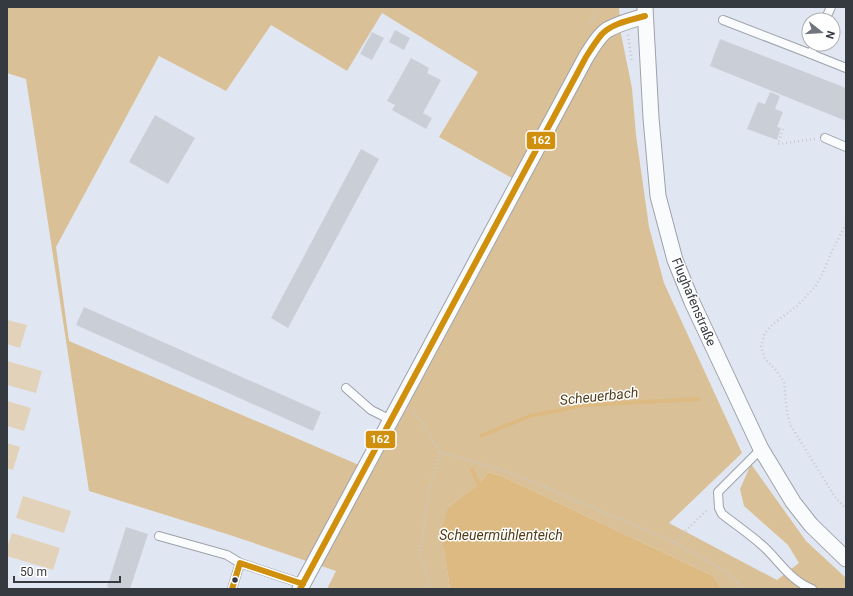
<svg xmlns="http://www.w3.org/2000/svg" width="853" height="596" viewBox="0 0 853 596" font-family="Roboto,sans-serif">
<style>
.green{fill:#e2d2ba}
.forest{fill:#dac096;fill-rule:evenodd}
.water{fill:#ddba81}
.lines{fill:none;stroke-linecap:round;stroke-linejoin:round}
.stream{stroke:#ddba81;stroke-width:4}
.building{fill:#cacfd7}
.service-casing{stroke:#9da1a9;stroke-width:10}
.minor-casing{stroke:#9da1a9;stroke-width:17}
.path{stroke:#c7c9cd;stroke-width:2.5;stroke-dasharray:1 3;stroke-linecap:butt}
.service{stroke:#fafbfd;stroke-width:8}
.minor{stroke:#fafbfd;stroke-width:15}
.bus-1-casing{stroke:#fff;stroke-width:9}
.bus-1{stroke:#d0900d;stroke-width:6}
.bus-dot{fill:#353940;stroke:#fff;stroke-width:1.5}
.labels{text-anchor:middle;dominant-baseline:central;stroke-width:3;stroke-linejoin:round;paint-order:stroke}
.street-label{font-size:13px;fill:#353940;stroke:#fff}
.water-label{font-size:14px;font-style:italic;fill:#533d18;stroke:#fff}
.line-badge{stroke:#fff;stroke-width:1.5}
.badge-label{font-size:11px;text-anchor:middle;font-weight:bold;fill:#fff}
</style>
<rect width="100%" height="100%" fill="#e1e7f2"/>
<g class="green">
<path d="M7,320L27,325L20,348L7,344Z"/>
<path d="M7,361L42,371L36,393L7,385Z"/>
<path d="M7,401L31,408L24,431L7,426Z"/>
<path d="M7,443L20,447L13,470L7,468Z"/>
<path d="M23,496L71,511L64,533L16,518Z"/>
<path d="M12,533L60,548L53,570L7,556V548Z"/>
</g>
<path class="forest" d="M7,7H619L621,34L632,88L636,135L649,227L664,283L742,453L669,523L777,580L799,563L788,545L744,506L740,489L751,464L806,541L846,578V589H722L713,576L506,478L489,472L479,484L448,507L444,549L450,589H327L336,571L233,536L89,491L26,79L7,73ZM382,13L478,72L439,137L526,186L373,471L69,341L56,247L159,56L226,91L271,25L347,71Z"/>
<path class="water" d="M489,472L506,478L713,576L722,589H450L442,537L444,521L448,507L479,484Z"/>
<g class="lines">
<g class="stream">
<path d="M481,436L530,416L586,405L699,399"/>
<path d="M472,470L481,489"/>
</g>
</g>
<g class="building">
<path d="M395,30L410,38L404,50L389,42Z"/>
<path d="M372,32L384,38L372,60L360,54Z"/>
<path d="M720,39L846,88V121L710,66Z"/>
<path d="M411,58L429,68L427,73L441,80L423,113L432,118L426,129L392,110L395,105L387,101Z"/>
<path d="M770,92L780,96L775,109L783,112L777,127L781,128L777,140L747,129L758,102L765,104Z"/>
<path d="M155,115L195,138L168,184L129,162Z"/>
<path d="M361,149L379,159L288,328L271,318Z"/>
<path d="M84,307L321,412L313,431L76,325Z"/>
<path d="M126,527L148,534L130,589H114L107,587Z"/>
</g>
<g class="lines">
<g class="service-casing">
<g id="service">
<path d="M723,20L811,54"/>
<path d="M825,20L831,7"/>
<path d="M815,44L811,54L846,68"/>
<path d="M825,138L846,147"/>
<path d="M346,388L371,410L391,420"/>
<path d="M761,449L718,492L719,508L722,514C736,525 751,535 764,547C779,561 792,582 812,589"/>
<path d="M159,536L227,555L240,563"/>
<path d="M232,589L240,563L303,584"/>
</g>
</g>
<g class="minor-casing">
<g id="minor">
<path d="M645,8L651,118L658,196L675,260L692,302L761,449L793,502L811,525L846,559"/>
<path d="M300,589L586,57C592,48 598,36 607,30C619,23 632,20 645,16"/>
</g>
</g>
<g class="path">
<path d="M590,24L600,7"/>
<path d="M628,35L632,62"/>
<path d="M783,129L778,144L815,139"/>
<path d="M846,224L832,251L823,273L815,287L797,306L773,324L765,333L761,346L765,359L775,369L784,382L787,413L791,426L835,497L846,509"/>
<path d="M413,410L440,452L509,472L674,542L727,572L737,582L739,589"/>
<path d="M674,542L708,509"/>
<path d="M431,589L429,580L420,556L429,491L440,452"/>
</g>
<use href="#service" class="service"/>
<use href="#minor" class="minor"/>
<g class="bus-1-casing">
<g id="bus-1">
<path d="M232,589L240,563L303,584"/>
<path d="M300,589L586,57C591,49 596,41 602,34C613,23 631,20 645,16"/>
</g>
</g>
<use href="#bus-1" class="bus-1"/>
</g>
<circle class="bus-dot" cx="235" cy="580" r="3.5"/>
<g class="labels">
<g class="street-label">
<text transform="translate(694 302) rotate(67)">Flughafenstraße</text>
</g>
<g class="water-label">
<text transform="translate(599 396) rotate(-6)">Scheuerbach</text>
<text x="501" y="535">Scheuermühlenteich</text>
</g>
</g>
<g class="line-badge">
<rect x="526" y="131" width="30" height="19" rx="4" fill="#d0900d"/>
<rect x="365" y="430" width="31" height="19" rx="4" fill="#d0900d"/>
</g>
<g class="badge-label">
<text x="541" y="144">162</text>
<text x="380" y="443">162</text>
</g>
<rect width="853" height="596" fill="none" stroke="#353940" stroke-width="16"/>
<g transform="translate(821 32) rotate(107)"><circle r="19" fill="#ffffff" stroke="#aeb0b3"/>
<path d="M0-3L7 15L0 10L-7 15Z" fill="#71767e"/>
<text y="-6" font-size="11" font-weight="bold" text-anchor="middle" fill="#353940">N</text>
</g>
<path d="M14 576v6h106v-6" fill="none" stroke="#353940" stroke-width="2"/>
<text x="20" y="576" font-size="12" fill="#353940" stroke="#ffffff" stroke-width="3" paint-order="stroke">50 m</text>
</svg>
